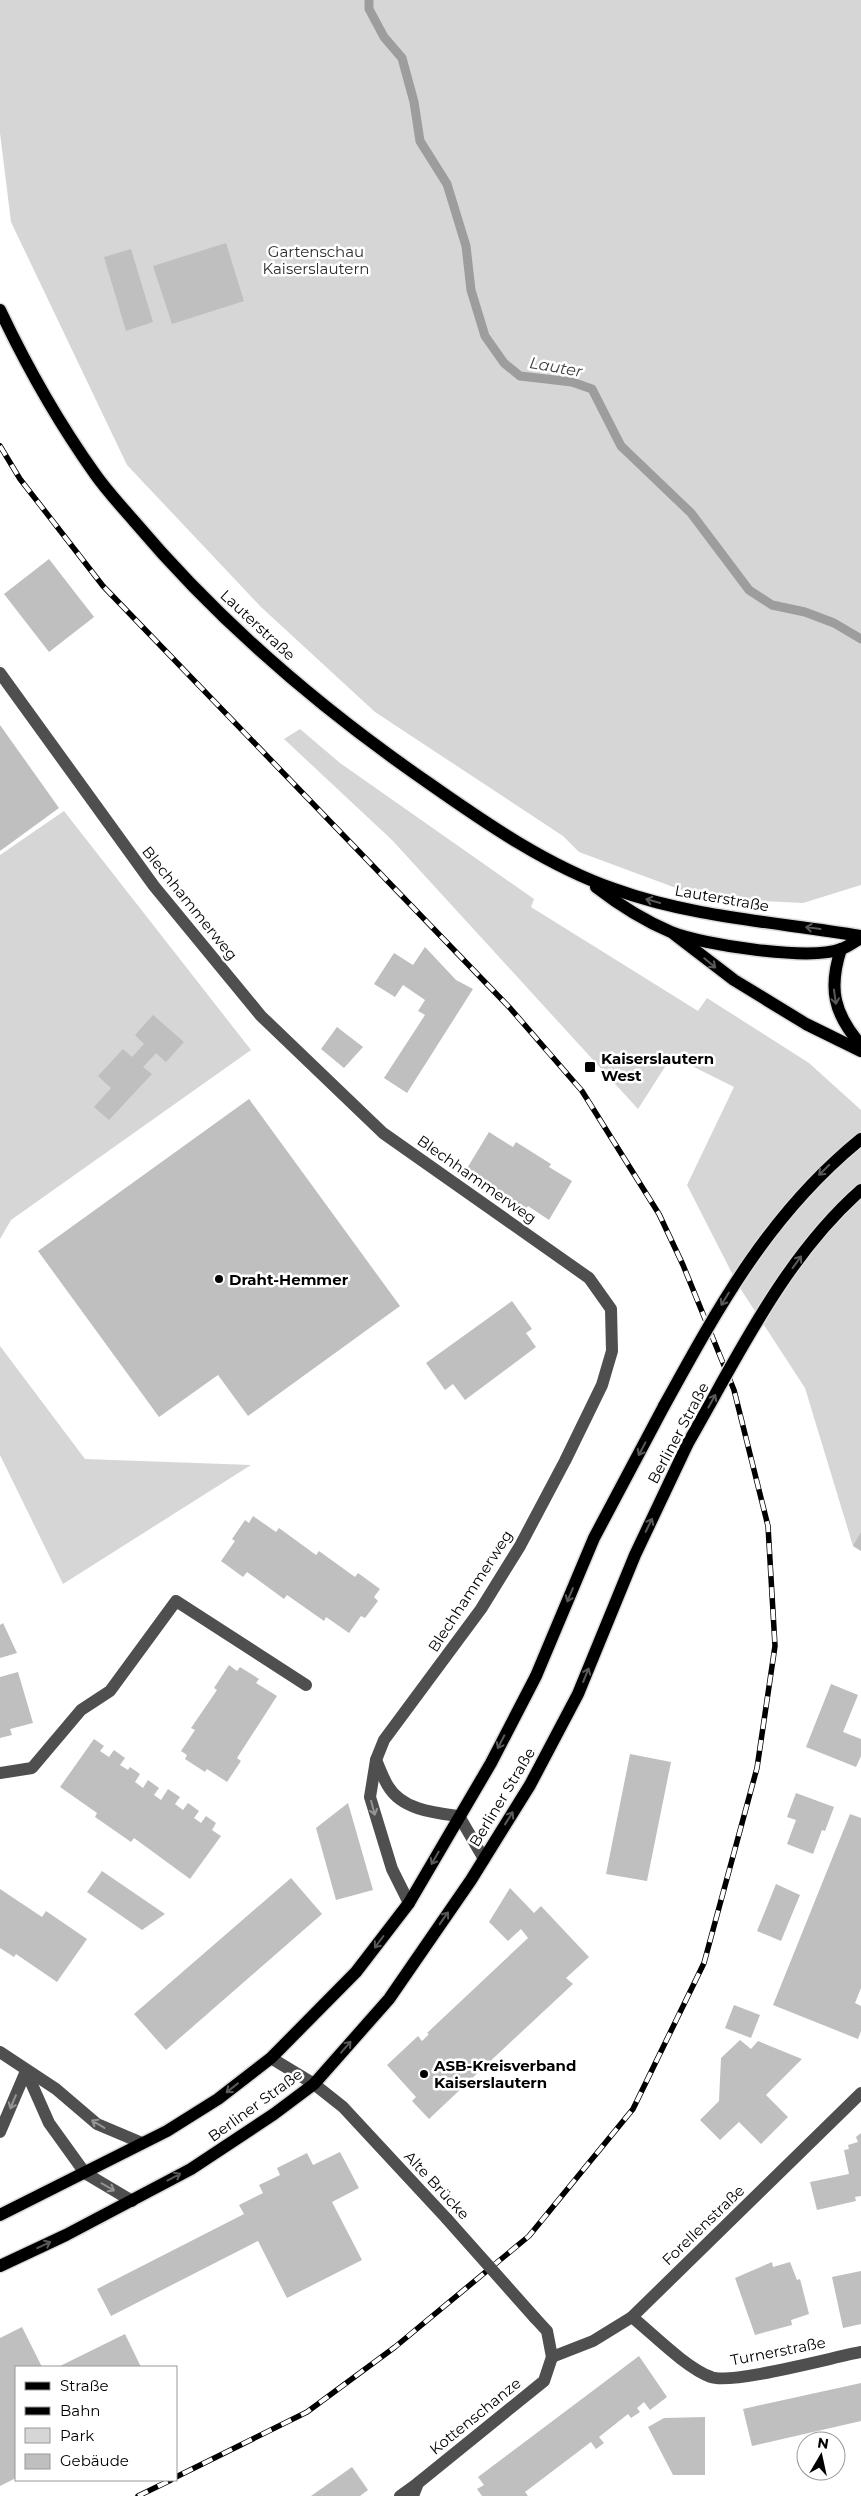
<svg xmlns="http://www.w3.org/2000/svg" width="861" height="2496" viewBox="0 0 861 2496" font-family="Montserrat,sans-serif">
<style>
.green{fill:#d6d6d6}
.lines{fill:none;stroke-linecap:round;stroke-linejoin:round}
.stream{stroke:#9d9d9d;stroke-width:9}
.building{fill:#bfbfbf}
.major-casing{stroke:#dbdbdb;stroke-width:15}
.minor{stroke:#4f4f4f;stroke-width:12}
.major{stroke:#000;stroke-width:12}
.rail-casing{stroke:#000;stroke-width:5.5}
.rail{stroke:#fff;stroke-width:4;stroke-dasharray:11;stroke-linecap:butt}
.major-bridge-casing{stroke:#dbdbdb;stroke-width:15;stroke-linecap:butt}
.minor-bridge{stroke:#4f4f4f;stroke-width:12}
.major-bridge{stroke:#000;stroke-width:12}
.oneway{stroke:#595959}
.oneway2{stroke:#959595}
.poi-dot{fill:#000;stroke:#fff;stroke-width:2}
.labels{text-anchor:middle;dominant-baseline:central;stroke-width:5;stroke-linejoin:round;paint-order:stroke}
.park-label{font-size:15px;fill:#2d2d2d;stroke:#fff}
.street-label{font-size:15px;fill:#000;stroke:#fff}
.poi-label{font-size:15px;font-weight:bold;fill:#000;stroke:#fff;text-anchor:start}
.water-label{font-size:16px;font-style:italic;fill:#3e3e3e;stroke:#fff}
</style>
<rect width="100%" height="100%" fill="#fff"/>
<g class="green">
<path d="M0,0H861V885L803,903L703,898L579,852L563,836L375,712L261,607L127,465L11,222L0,133Z"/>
<path d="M300,729L340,763L534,899L531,907L698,1011L707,998L809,1063L861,1110V1551L853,1546L805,1388L738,1285L687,1185L734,1087L672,1056L638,1109L392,840L284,739Z"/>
<path d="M64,811L251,1050L11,1220L0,1239V855Z"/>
<path d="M0,1346L85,1459L251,1465L63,1584L0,1455Z"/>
</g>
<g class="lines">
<path class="stream" d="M369,0V9L384,37L402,58L414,102L420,141L447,184L466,246L471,290L485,336L504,363L520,376L572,382L592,389L621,446L691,513L749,590L772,605L805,612L834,623L861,639"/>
</g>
<g class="building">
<path d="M226,243L244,301L172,324L153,266Z"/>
<path d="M131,249L153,322L126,331L104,257Z"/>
<path d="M49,559L94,617L49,652L4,594Z"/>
<path d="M0,725L59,808L0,851Z"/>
<path d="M425,947L456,980L473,989L407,1093L384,1078L425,1015L418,1011L425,1000L403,985L395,997L374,984L394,953L413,965Z"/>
<path d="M153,1015L184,1042L166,1062L156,1053L143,1067L152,1074L109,1120L94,1107L111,1088L98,1076L123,1049L132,1057L144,1044L135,1035Z"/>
<path d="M337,1027L363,1047L344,1068L321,1049Z"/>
<path d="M249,1099L400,1306L248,1416L218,1375L159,1417L38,1251Z"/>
<path d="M489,1132L513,1147L516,1142L551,1164L549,1167L572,1181L549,1220L528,1206L524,1212L486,1189L489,1184L466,1170Z"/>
<path d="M512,1301L532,1329L526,1333L536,1347L465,1400L453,1384L445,1390L426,1363Z"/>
<path d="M253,1516L276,1532L279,1528L316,1555L319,1551L355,1577L358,1573L380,1589L374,1597L378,1601L365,1618L361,1616L349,1633L326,1617L324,1621L287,1595L284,1599L247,1572L243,1577L221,1561L235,1541L232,1539L245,1520L249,1523Z"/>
<path d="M861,1532V1551L853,1546Z"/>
<path d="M3,1623L17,1653L0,1658V1625Z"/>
<path d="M229,1665L237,1671L240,1667L259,1679L256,1683L277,1696L237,1758L241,1761L227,1782L207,1769L205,1772L185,1759L187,1755L181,1751L195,1730L191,1728L217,1690L214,1688Z"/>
<path d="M18,1672L33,1723L10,1729L12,1735L0,1738V1677Z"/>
<path d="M831,1684L858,1695L843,1732L861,1739V1756L856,1767L806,1747Z"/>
<path d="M94,1739L104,1746L100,1751L109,1757L114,1750L125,1758L120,1765L128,1770L130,1767L140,1774L135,1782L143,1788L148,1780L159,1788L154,1795L161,1800L168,1789L180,1797L175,1804L183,1810L188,1803L199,1811L194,1818L201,1823L206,1816L216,1823L212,1830L221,1836L190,1879L134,1838L131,1842L95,1817L97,1813L60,1787Z"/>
<path d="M630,1754L671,1762L647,1881L606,1874Z"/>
<path d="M796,1793L834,1807L825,1831L822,1830L813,1854L787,1844L796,1820L787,1817Z"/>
<path d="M348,1803L373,1890L336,1900L316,1828Z"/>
<path d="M850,1814L861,1818V1988L855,2003L861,2006V2031L858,2039L773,2005Z"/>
<path d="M102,1871L165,1914L142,1930L87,1892Z"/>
<path d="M291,1878L322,1914L166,2050L134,2014Z"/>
<path d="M776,1884L800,1895L781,1941L757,1931Z"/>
<path d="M510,1888L534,1913L541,1906L589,1957L566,1978L573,1984L470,2080L467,2077L461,2082L464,2086L429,2119L412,2101L416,2097L387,2065L418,2036L422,2041L429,2034L427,2033L528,1938L521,1929L508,1941L489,1922Z"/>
<path d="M0,1889L42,1917L46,1911L87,1939L57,1982L16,1954L14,1957L0,1948Z"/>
<path d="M734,2005L760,2015L751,2038L725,2028Z"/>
<path d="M740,2040L751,2049L758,2041L802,2059L766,2095L788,2117L761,2144L739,2122L720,2140L700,2120L719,2101L721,2058Z"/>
<path d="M861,2133V2196L855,2197L856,2201L817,2210L810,2182L849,2174L844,2150L849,2149L848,2145L858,2142L856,2137Z"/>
<path d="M340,2152L359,2188L332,2202L362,2260L287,2298L258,2241L111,2316L97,2289L244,2214L239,2205L263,2193L259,2185L280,2175L277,2168L307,2153L313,2165Z"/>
<path d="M772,2262L773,2267L790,2262L797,2280L800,2279L809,2314L791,2320L792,2325L755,2335L735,2278Z"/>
<path d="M861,2271V2324L843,2328L832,2277Z"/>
<path d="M22,2327L42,2367H16V2478L0,2486V2338Z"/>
<path d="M125,2334L141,2367H58Z"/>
<path d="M639,2356L667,2397L650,2410L644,2402L637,2408L640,2412L631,2418L628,2414L599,2437L604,2443L596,2449L591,2442L525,2492L528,2496H482L477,2489L484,2485L478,2477Z"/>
<path d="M861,2383V2421L752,2446L743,2409Z"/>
<path d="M705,2417V2475H673L648,2427L664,2418Z"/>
<path d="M352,2467L368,2490L360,2496H311Z"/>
</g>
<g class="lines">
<g class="major-casing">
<g id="major">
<path d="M0,310C27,367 58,422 95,474C107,491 121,506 134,521C220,623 321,709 430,784C487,824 548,866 614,889C694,918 778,922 861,936"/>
<path d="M596,887C618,904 645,921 671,932C703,945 810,961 841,949C848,947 855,941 861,938"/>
<path d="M674,934L734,980L806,1024L861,1051"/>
<path d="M841,949C828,989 834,1014 861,1045"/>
<path d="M0,2215L167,2131L218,2099L271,2058L356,1972L409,1903L491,1763L536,1676L594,1538L664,1406"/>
<path d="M0,2266L66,2235L191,2169L274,2114L314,2084L389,1999L471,1880L530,1785L578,1694L635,1555L688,1443"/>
</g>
</g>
<g class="minor">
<path d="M0,673L154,886L261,1016L383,1133L589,1278L611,1309L612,1351L602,1385L565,1461L520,1546L481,1609L384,1740L376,1760L370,1797L392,1869L409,1903"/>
<path d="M376,1760C380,1769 383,1778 388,1786C402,1810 435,1813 459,1816L484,1859"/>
<path d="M0,1773L32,1768L81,1710L110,1691L176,1601L306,1685"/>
<path d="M0,2052L56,2089L97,2124L142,2143"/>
<path d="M271,2058L314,2084L343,2107L447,2219"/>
<path d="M26,2071L49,2123L85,2173L132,2201"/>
<path d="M0,2132L26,2071"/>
<path d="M632,2317C653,2334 686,2368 711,2377C731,2385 834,2357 861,2352"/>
<path d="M535,2318L547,2331L552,2357"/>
<path d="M552,2357L593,2341L632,2317L861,2093"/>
<path d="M400,2496L418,2483"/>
<path d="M413,2496L418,2483L544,2381L552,2357"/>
</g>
<use href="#major" class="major"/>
<g class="rail-casing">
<g id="rail">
<path d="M0,446L20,479L103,586L510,1008L582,1091L659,1214L683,1265L734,1390L768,1526L775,1646L757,1768L704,1963L633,2109L529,2236L395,2347L307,2412L176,2477"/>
<path d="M138,2496L171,2480"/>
</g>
</g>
<use href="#rail" class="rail"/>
<g class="major-bridge-casing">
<g id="major-bridge">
<path d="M664,1406C720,1304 770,1213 861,1139"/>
<path d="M688,1443C738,1356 784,1258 861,1190"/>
</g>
</g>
<path class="minor-bridge" d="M447,2219L535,2318"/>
<use href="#major-bridge" class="major-bridge"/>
</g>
<defs><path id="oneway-shaft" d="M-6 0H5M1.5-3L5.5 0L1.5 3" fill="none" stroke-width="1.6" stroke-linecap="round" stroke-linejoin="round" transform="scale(1.25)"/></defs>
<g class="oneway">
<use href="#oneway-shaft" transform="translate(653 901) rotate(-164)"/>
<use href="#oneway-shaft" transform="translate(813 928) rotate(-172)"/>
<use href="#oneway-shaft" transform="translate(710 963) rotate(40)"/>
<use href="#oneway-shaft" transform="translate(835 997) rotate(82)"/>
<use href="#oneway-shaft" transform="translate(824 1170) rotate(135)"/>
<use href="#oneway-shaft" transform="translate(797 1262) rotate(-54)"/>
<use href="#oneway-shaft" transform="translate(725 1299) rotate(121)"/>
<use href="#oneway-shaft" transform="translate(712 1401) rotate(-61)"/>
<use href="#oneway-shaft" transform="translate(642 1449) rotate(118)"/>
<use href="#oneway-shaft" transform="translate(649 1525) rotate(-64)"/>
<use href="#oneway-shaft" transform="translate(570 1595) rotate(113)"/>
<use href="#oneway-shaft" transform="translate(586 1675) rotate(-68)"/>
<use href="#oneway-shaft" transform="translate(501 1742) rotate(117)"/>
<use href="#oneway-shaft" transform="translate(509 1818) rotate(-58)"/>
<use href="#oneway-shaft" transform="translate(435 1858) rotate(120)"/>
<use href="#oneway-shaft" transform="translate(444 1918) rotate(-55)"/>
<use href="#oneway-shaft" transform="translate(379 1942) rotate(127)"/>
<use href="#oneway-shaft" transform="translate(346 2047) rotate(-49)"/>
<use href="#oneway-shaft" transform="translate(232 2088) rotate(142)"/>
<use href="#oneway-shaft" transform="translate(174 2177) rotate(-28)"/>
<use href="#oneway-shaft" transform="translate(44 2245) rotate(-25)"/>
</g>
<g class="oneway2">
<use href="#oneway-shaft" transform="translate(373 1808) rotate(75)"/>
<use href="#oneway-shaft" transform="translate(13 2102) rotate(113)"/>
<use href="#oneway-shaft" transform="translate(98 2124) rotate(-149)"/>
<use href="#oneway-shaft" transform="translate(108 2187) rotate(30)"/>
</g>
<g class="poi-dot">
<rect x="584" y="1061" width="12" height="12" rx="2.5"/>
<circle cx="219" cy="1279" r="5"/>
<circle cx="424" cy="2074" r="5"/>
</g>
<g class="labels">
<g class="park-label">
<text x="316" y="251">Gartenschau<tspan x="316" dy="17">Kaiserslautern</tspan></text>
</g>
<g class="street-label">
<text transform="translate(258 625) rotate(43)">Lauterstraße</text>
<text transform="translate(722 898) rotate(10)">Lauterstraße</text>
<text transform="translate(190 903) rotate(51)">Blechhammerweg</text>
<text transform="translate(477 1179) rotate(35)">Blechhammerweg</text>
<text transform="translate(678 1433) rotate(-62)">Berliner Straße</text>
<text transform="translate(470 1591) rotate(-57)">Blechhammerweg</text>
<text transform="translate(502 1797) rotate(-59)">Berliner Straße</text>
<text transform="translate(255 2105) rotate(-36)">Berliner Straße</text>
<text transform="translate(437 2185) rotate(47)">Alte Brücke</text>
<text transform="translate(703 2225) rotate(-44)">Forellenstraße</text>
<text transform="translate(778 2351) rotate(-11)">Turnerstraße</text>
<text transform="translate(475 2416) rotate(-39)">Kottenschanze</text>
</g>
<g class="poi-label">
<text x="601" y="1058">Kaiserslautern<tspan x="601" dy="17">West</tspan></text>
<text x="229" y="1279">Draht-Hemmer</text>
<text x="434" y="2065">ASB-Kreisverband<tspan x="434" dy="17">Kaiserslautern</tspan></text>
</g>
<g class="water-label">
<text transform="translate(556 367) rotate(10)">Lauter</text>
</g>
</g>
<rect x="15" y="2366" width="162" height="115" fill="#ffffff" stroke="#999999"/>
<rect x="25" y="2382" width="25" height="8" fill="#000000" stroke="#999999"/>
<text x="60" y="2391" font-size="15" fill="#000000">Straße</text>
<rect x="25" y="2407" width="25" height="8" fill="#000000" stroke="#999999"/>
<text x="60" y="2416" font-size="15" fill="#000000">Bahn</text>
<rect x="25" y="2428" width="25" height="15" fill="#d6d6d6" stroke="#999999"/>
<text x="60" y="2441" font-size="15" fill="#000000">Park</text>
<rect x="25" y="2454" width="25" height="15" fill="#bfbfbf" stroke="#999999"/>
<text x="60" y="2466" font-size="15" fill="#000000">Gebäude</text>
<g transform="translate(821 2456) rotate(9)"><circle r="24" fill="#ffffff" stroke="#999999"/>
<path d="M0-4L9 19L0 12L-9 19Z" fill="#000000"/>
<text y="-8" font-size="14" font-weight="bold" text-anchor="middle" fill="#000000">N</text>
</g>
</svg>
